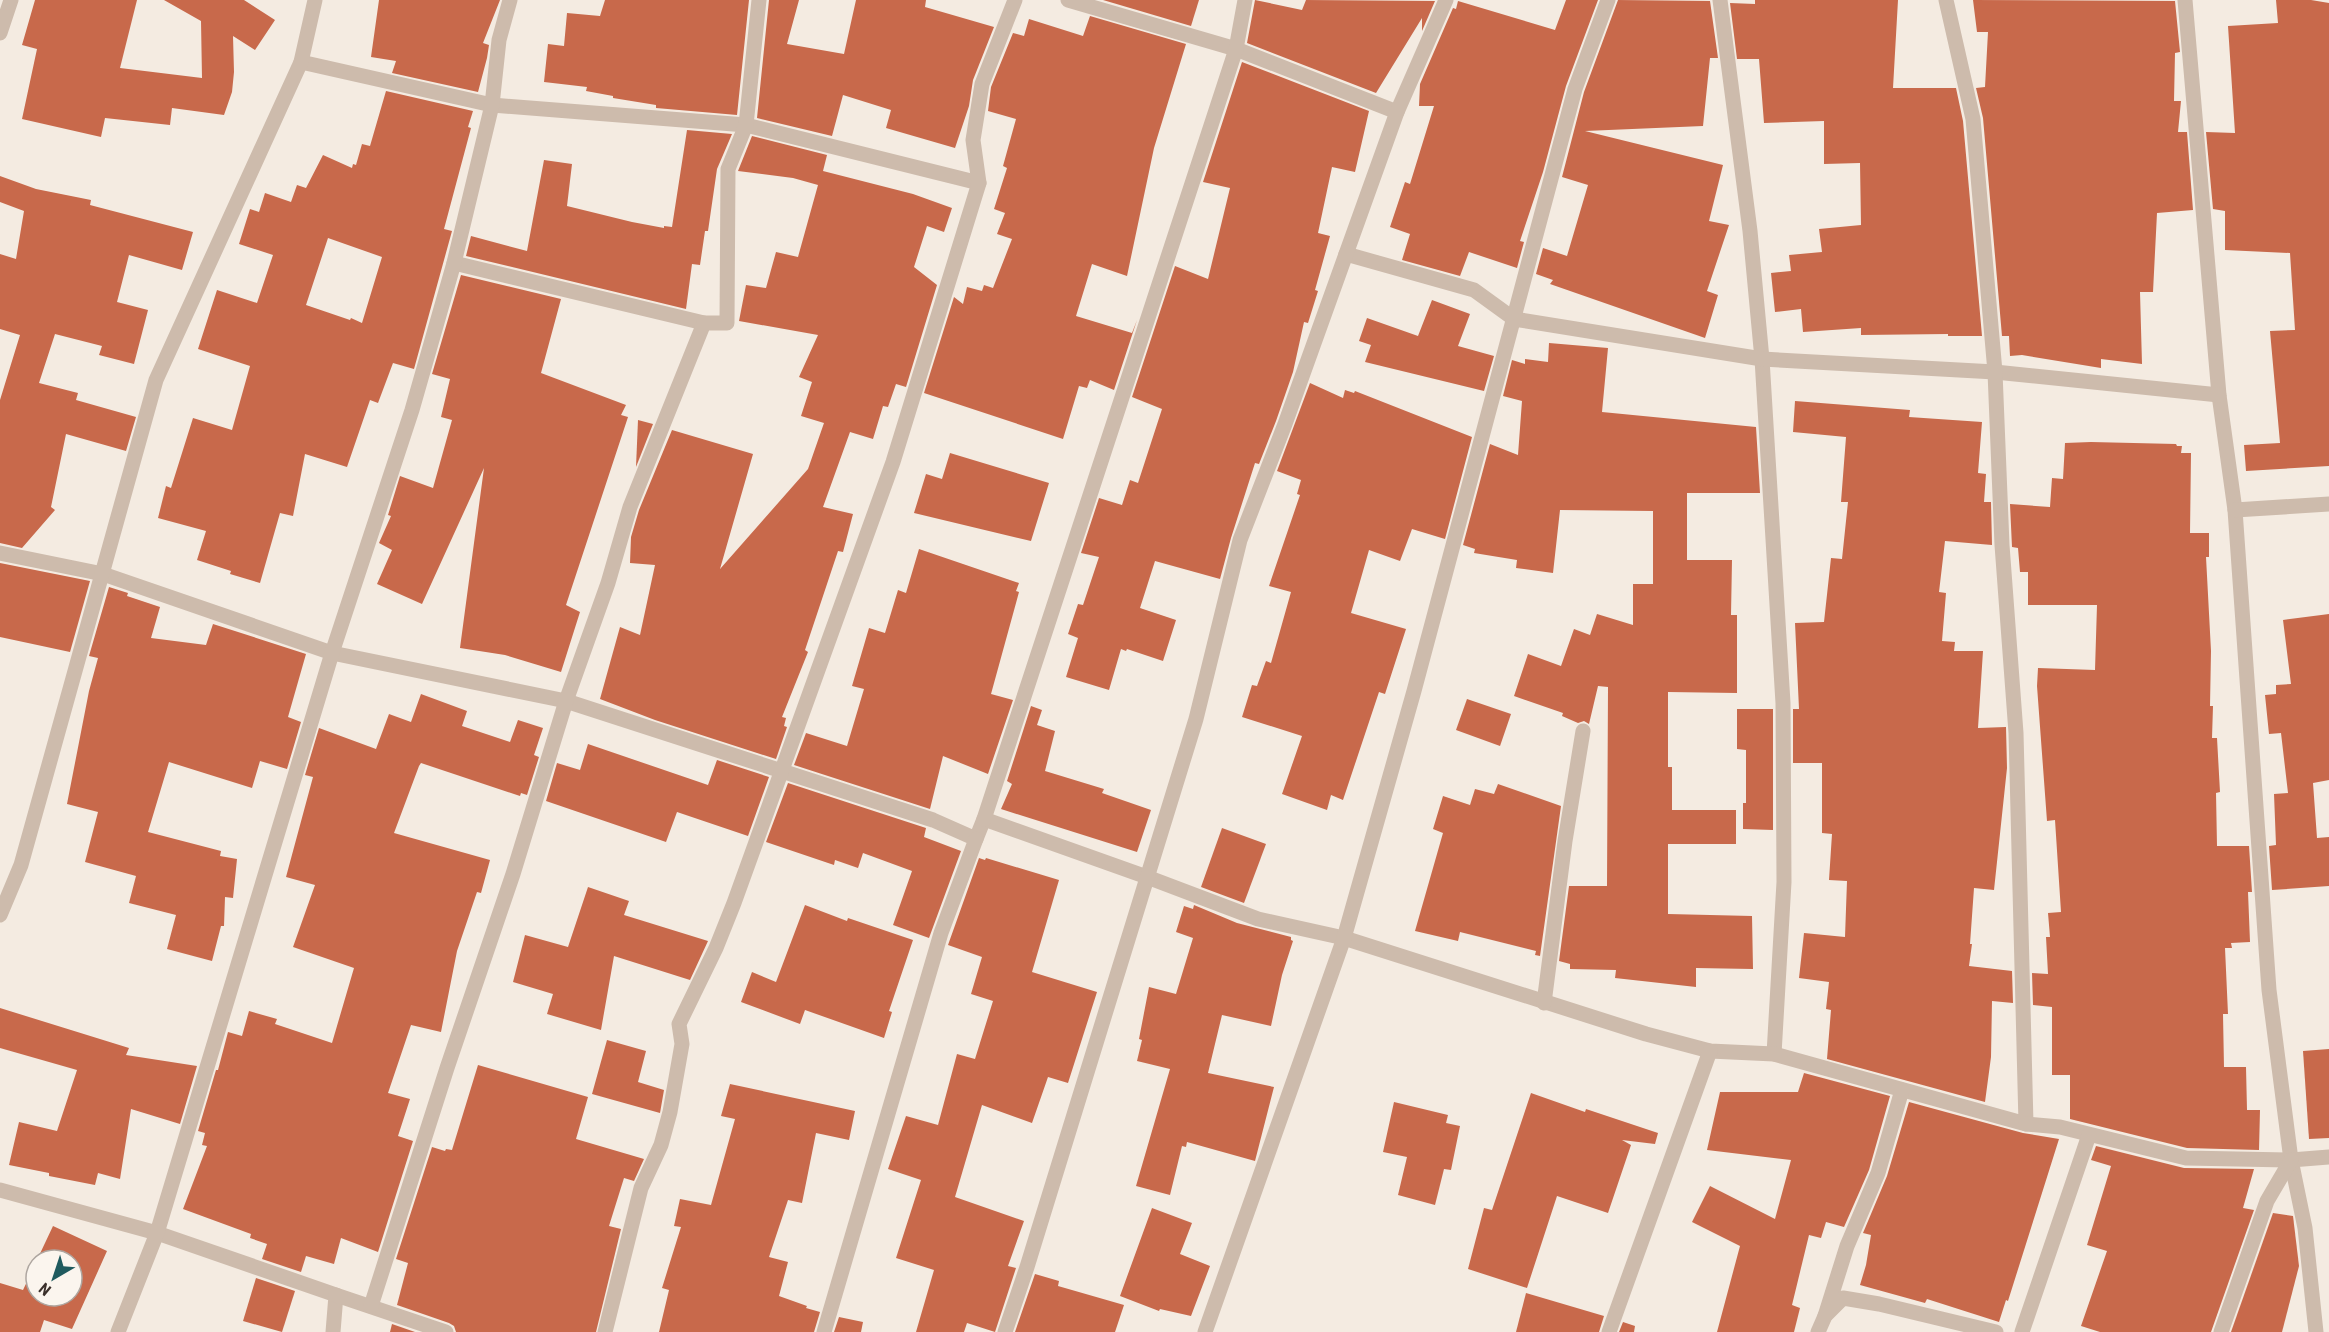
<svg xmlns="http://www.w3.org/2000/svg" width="2329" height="1332" viewBox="0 0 2329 1332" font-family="'Roboto Condensed',sans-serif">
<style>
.building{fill:#c8694b;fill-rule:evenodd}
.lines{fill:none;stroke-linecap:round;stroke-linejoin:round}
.street{stroke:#cdbbac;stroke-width:15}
</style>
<rect width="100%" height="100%" fill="#f4ebe1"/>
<g class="building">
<path d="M35,0H137L120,68L202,78L201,21L164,0H244L275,20L255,50L233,36L234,72L232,92L224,115L172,108L170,125L105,118L101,137L22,119L37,49L22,45Z"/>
<path d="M379,0H500L483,43L489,45L487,58L478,92L392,73L396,61L371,57Z"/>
<path d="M605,0H749L737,115L656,108V105L613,98V96L586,91L587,87L544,82L548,44L564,46L567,13L600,16Z"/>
<path d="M769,0H799L787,44L844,54L856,0H926L925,7L994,27L973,80L969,106L955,148L886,128L891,110L843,95L832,136L757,118Z"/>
<path d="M1103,0H1199L1191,26Z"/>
<path d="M1255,0L1302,10L1306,0L1435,1L1422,31V18L1376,93L1247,43Z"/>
<path d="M1566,0H1598L1566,86L1543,172L1520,241L1524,242L1517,268L1469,252L1460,276L1402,260L1410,234L1390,227L1405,182L1410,184L1434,106H1419L1420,84L1453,8L1456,9L1458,1L1555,30Z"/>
<path d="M1618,0L1710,1L1718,58H1710L1703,126L1585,131L1723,165L1709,221L1729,225L1707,291L1718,295L1705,338L1550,284L1553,280L1536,274L1543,248L1567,256L1588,185L1562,177L1584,92Z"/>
<path d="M1755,0H1898L1893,88H1956L1963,121L1982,336H1948V334L1861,335V328L1803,332L1801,309L1775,312L1771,273L1791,271L1789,255L1822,252L1819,229L1861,225L1860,163L1824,164V121L1764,123L1759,59H1737L1730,3L1755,4Z"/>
<path d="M1973,0L2175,1L2180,52L2175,53L2174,101H2181L2178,132H2187L2193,210L2157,213L2153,292H2140L2142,364L2101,359V368L2022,355L2010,356L2009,336H2002L1983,118L1976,88L1985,87L1988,32H1977Z"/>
<path d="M2276,0H2311L2329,3V466L2246,471L2244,445L2280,443L2270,331L2295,330L2290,253L2225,250V211L2213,209L2206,132L2235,133L2228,26L2278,23Z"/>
<path d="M1090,16L1186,44L1154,148L1127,276L1092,264L1076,316L1132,333L1137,320L1114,390L1090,380L1087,388L1079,386L1063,439L924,393L954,297L963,304L967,287L982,291L984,285L993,288L1012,239L997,234L1005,213L994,209L1007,168L1003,166L1016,119L988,111L991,87L1013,33L1024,36L1029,19L1083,36Z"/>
<path d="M1242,62L1369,111L1355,172L1332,167L1318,233L1330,236L1315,290L1318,291L1308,323L1304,322L1293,372L1276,421L1259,464L1255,463L1231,538L1220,579L1155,561L1140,608L1176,620L1163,661L1127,649L1126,651L1121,649L1109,690L1066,677L1078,638L1068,634L1078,604L1083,605L1099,557L1081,553L1099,498L1122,505L1130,480L1138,483L1162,409L1132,397L1175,266L1208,279L1230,188L1203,182Z"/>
<path d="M386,91L473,111L468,127L471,128L444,229L452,231L414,369L393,363L378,403L370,400L347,467L305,454L293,516L280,513L260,583L230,574L231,571L197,560L206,531L158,518L166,486L171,488L193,418L232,430L250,366L198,349L217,290L257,303L273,255L239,244L250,209L259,212L265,193L291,202L297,185L306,188L323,155L352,168L353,164L356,165L362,144L370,146ZM328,238L382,257L362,323L351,318L350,320L306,305Z"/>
<path d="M687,130L732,134L717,169L708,231H705L700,265L692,264L686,309L466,256L471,236L527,251L544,160L572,164L567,206L632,222L664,228V226L672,227Z"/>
<path d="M752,136L827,155L823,171L913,194L952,208L944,232L927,226L914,267L937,285L906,387L896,384L888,407L883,406L873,439L850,432L823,507L853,514L843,552L838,551L805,650L808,652L782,717L786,718L784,726L787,727L776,759L655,720L600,699L620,627L640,635L655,565L630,563L631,537L639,510L672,430L753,454L720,569L808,469L824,423L801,416L812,382L799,377L818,335L739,321L746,285L766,288L776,252L798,257L818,185L793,178L738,171Z"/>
<path d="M0,176L36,189L91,200L90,205L193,232L182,270L129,255L117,302L148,310L134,364L99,355L102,346L55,334L39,383L78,393L76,400L136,417L126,451L66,434L51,507L55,510L22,548L0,543V400L20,335L0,329V254L16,259L24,211L0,202Z"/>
<path d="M461,275L561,299L541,373L626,405L621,415L628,417L566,605L580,612L561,672L505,655L460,648L484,468L422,604L377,584L392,550L379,543L391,516L388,515L400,476L433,488L452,420L441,417L450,379L432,374Z"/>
<path d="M1432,300L1470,314L1458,346L1494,356L1484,391L1365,362L1371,345L1359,341L1367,318L1418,336Z"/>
<path d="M1549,343L1608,348L1602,412L1756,427L1760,493H1687V560H1732L1731,615H1737V693L1668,692V767H1672V810H1736V844H1668V914L1752,916L1753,969L1696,968V987L1615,978L1616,970L1570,969V964L1559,961L1569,886H1607L1608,687L1598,686L1589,724L1584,721L1578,723L1562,716L1563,713L1514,696L1528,654L1561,666L1574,629L1590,635L1597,614L1633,625V584H1653V511L1560,510L1553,573L1516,568L1517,560L1474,553L1475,549L1463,545L1490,444L1518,455L1522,401L1503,396L1512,360L1525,364V359L1548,362Z"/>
<path d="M1310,383L1343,398L1345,390L1354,393L1355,391L1472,437L1445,539L1412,529L1400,561L1369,550L1351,613L1406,629L1385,694L1379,692L1343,800L1331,795L1327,810L1282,794L1302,736L1242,717L1252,685L1257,686L1266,661L1271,663L1291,592L1269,586L1300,495L1297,494L1301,480L1277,471Z"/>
<path d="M1795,401L1910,410L1909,417L1982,422L1978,473L1986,474L1984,502H1991L1992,545L1945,541L1939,592L1946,593L1942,641L1955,642L1954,651H1983L1978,728L2006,727L2007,768L1994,890L1974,888L1970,944H1972L1969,966L2012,971L2013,1003L1992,1001L1991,1057L1985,1102L1827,1059L1831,1010L1826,1009L1829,982L1799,978L1804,933L1845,937L1847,881L1829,880L1832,834L1822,833V763H1793V709H1799L1795,623L1824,622L1831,558L1842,559L1848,502H1841L1846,437L1793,432Z"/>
<path d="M638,420L653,424L636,467Z"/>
<path d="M2091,442L2176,444L2177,446H2182L2181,453H2191L2190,533H2209V557H2206L2211,651L2210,706H2213L2212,738H2217L2220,792L2216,793L2217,846H2249L2252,892H2248L2250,942L2231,943L2232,948H2225L2228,1014H2223L2224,1067H2246L2247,1110H2260L2259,1150L2187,1148L2070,1119V1075H2052V1007L2033,1005L2032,973L2048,974L2046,937H2050L2048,913L2061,912L2055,820L2047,821L2037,686L2038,668L2095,670L2097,605H2028V572H2020L2018,548L2012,547L2010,504L2050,507L2052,478L2063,479L2065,443Z"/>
<path d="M950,453L1049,483L1031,541L914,513L926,474L942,479Z"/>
<path d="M919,549L1019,583L1016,591L1019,592L991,694L1013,700L988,774L943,756L930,809L794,765L806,733L847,746L864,689L852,686L869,628L885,633L898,590L906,593Z"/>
<path d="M0,563L90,581L70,652L0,637Z"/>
<path d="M109,587L128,593L127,596L160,607L151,638L206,645L213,624L306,654L288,717L301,722L287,769L260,761L252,788L169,762L148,832L221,851L220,856L237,859L233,898L225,897L224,926H221L212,961L167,949L176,915L129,903L136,876L85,862L98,812L67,804L89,691L98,658L89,656Z"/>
<path d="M2329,614V780L2313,783L2317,838L2329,837V886L2272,890L2269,846L2276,845L2274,794L2288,793L2281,733L2269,734L2265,695L2276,694V685L2291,684L2283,620Z"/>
<path d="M421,694L467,711L462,726L510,742L518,720L543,728L534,755L539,757L527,795L521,793L520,796L421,763L419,766L394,833L490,860L481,893L477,892L457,951L441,1032L411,1025L388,1093L410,1099L398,1136L413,1141L378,1252L341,1238L334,1264L306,1256L301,1272L262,1259L267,1244L250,1238L251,1234L183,1209L207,1146L202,1145L205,1133L198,1131L216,1070H218L228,1032L242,1036L249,1011L277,1019L275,1024L332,1043L354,968L293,947L315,885L286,877L313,777L305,775L319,728L376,749L389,714L411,722Z"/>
<path d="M1467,699L1511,714L1500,746L1456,730Z"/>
<path d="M1031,706L1042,710L1037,725L1055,731L1045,771L1104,789L1102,793L1151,810L1137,852L1001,809L1012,784L1007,781Z"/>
<path d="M1737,709H1773V830L1743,829V803H1746V750L1737,749Z"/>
<path d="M588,744L708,785L717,760L769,777L748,836L677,812L666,842L546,801L557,763L580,770Z"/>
<path d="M788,783L926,828L924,837L961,851L929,938L893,925L912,871L863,853L858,868L835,860L834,865L766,842Z"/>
<path d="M1498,784L1561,806L1540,956L1535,955L1536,951L1460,932L1458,941L1415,931L1443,833L1433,829L1443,796L1470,805L1475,789L1494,794Z"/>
<path d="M1222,828L1266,844L1244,903L1201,887Z"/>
<path d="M979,858L985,860L986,858L1059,880L1032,972L1097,992L1068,1083L1048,1077L1032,1123L982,1105L955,1197L1024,1221L1008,1266L1016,1268L995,1332L967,1323L964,1332H916L934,1270L896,1258L921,1180L888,1169L906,1116L938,1125L957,1054L975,1059L993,1001L971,994L982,957L948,945Z"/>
<path d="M588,887L629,901L624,915L708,941L690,980L614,956L601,1030L547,1014L553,994L513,982L525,935L568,947Z"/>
<path d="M805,905L847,921L848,918L913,940L889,1011L892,1012L884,1038L805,1010L800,1024L741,1002L752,972L776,982Z"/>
<path d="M1194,905L1237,923L1291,937V940L1293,941L1282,975L1271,1026L1222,1015L1208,1073L1274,1087L1255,1161L1187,1142L1186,1147L1182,1146L1170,1195L1136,1186L1170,1069L1137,1061L1142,1040L1139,1039L1149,987L1176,994L1193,938L1176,932L1184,906L1193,909Z"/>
<path d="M0,1008L129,1048L126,1055L197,1066L180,1124L131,1109L120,1179L98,1173L95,1185L49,1176V1173L9,1165L19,1122L57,1131L77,1070L0,1048Z"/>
<path d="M607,1040L646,1051L638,1082L664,1090L660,1113L592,1094Z"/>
<path d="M2329,1049V1138L2309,1139L2303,1051Z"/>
<path d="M478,1065L588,1097L576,1139L644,1159L634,1181L624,1178L609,1226L621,1229L596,1332H456L454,1326L449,1323L397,1305L408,1263L396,1259L432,1147L445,1151L446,1149L452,1150Z"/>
<path d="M1804,1073L1890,1096L1869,1170L1844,1227L1826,1222L1821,1238L1809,1235L1792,1305L1800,1308L1794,1332H1717L1740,1246L1692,1222L1710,1186L1775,1219L1791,1160L1707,1150L1720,1092H1798Z"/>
<path d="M730,1084L855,1111L849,1140L816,1133L802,1203L788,1200L769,1257L788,1262L779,1296L807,1306L806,1308L820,1312L814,1332H659L669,1290L662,1288L681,1227L674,1226L680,1199L711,1205L735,1119L721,1116Z"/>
<path d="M1531,1093L1585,1112L1586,1109L1658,1133L1655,1144L1622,1140L1631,1145L1608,1213L1557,1196L1527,1288L1468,1269L1484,1208L1492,1210Z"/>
<path d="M1394,1102L1448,1115L1446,1123L1460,1126L1451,1170L1444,1169L1435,1205L1398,1195L1407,1157L1383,1152Z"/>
<path d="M1909,1102L2023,1133L2059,1139L2008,1301L2006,1300L1999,1322L1927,1299L1925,1303L1860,1285L1866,1265L1871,1235L1863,1233L1887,1176Z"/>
<path d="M2096,1146L2184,1168L2254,1169L2243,1208L2254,1210L2211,1332H2100L2081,1326L2107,1251L2087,1245L2111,1166L2091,1160Z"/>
<path d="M1152,1208L1192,1223L1180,1254L1210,1266L1191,1316L1160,1309L1159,1311L1120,1296Z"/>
<path d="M2273,1213L2293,1216L2299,1266L2282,1332H2231Z"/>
<path d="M53,1226L107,1251L72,1329L44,1320L40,1332H0V1283L23,1290L36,1263V1296H72V1260H37Z"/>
<path d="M1035,1274L1059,1281L1058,1286L1124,1305L1115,1332H1015Z"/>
<path d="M256,1278L295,1291L282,1332L243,1321Z"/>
<path d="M1526,1293L1604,1316L1599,1332H1516Z"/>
<path d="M839,1317L863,1322L861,1332H834Z"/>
<path d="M1623,1322L1635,1326L1634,1332H1619Z"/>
<path d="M392,1324L415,1332H390Z"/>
</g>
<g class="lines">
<g class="street">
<path d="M1068,0L1236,49L1397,112"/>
<path d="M1720,0L1750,231L1762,359L1783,703L1784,882L1774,1054"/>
<path d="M2185,0L2219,395L2235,510L2269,990L2291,1160L2305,1228L2316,1332"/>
<path d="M0,33L11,0"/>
<path d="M301,62L492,105L746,125L979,183"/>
<path d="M1346,254L1474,290L1514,319L1762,359L1995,372L2219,395"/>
<path d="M454,263L704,323"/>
<path d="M2235,510L2329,504"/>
<path d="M0,553L103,574L332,653L566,701L933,820L976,839L984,819L1147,877L1258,919L1344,938L1646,1034L1710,1051L1774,1054L2026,1124L2016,733L2002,545L1995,372L1973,119L1946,0"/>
<path d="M984,819L1236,49L1245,0"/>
<path d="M0,915L21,865L156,380L301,62L315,0"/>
<path d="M1544,1003L1565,841L1583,731"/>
<path d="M2026,1124L2060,1127L2186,1158L2291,1160L2329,1157"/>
<path d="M0,1190L157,1233L336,1295L333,1332"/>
<path d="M336,1295L446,1332"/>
<path d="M371,1306L447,1068L513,874L566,701L608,583L630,507L704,323H727L728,169L746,125L759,0"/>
<path d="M1825,1316L1847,1246L1878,1173L1902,1090"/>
<path d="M118,1332L157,1233L332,653L412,410L454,263L492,105L499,40L510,0"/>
<path d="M605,1332L641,1188L661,1145L670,1112L682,1044L679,1024L716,948L734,903L893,462L979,183L973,140L982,84L1015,0"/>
<path d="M824,1332L941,933L976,839"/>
<path d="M1005,1332L1027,1267L1196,719L1240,540L1285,424L1397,112L1446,0"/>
<path d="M1205,1332L1344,938L1414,691L1575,89L1608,0"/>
<path d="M1609,1332L1710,1051"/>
<path d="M1818,1332L1825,1316L1843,1298L1879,1304L1996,1332"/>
<path d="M2022,1332L2089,1135"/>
<path d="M2221,1332L2267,1201L2291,1160"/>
</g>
</g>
<g transform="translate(54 1278) rotate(219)"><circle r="28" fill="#fbf5ee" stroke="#aea6a0" stroke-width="1.5"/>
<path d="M0-4.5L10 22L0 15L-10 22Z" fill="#1f5a5e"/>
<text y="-9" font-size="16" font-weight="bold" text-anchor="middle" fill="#3b302b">N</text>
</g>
</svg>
